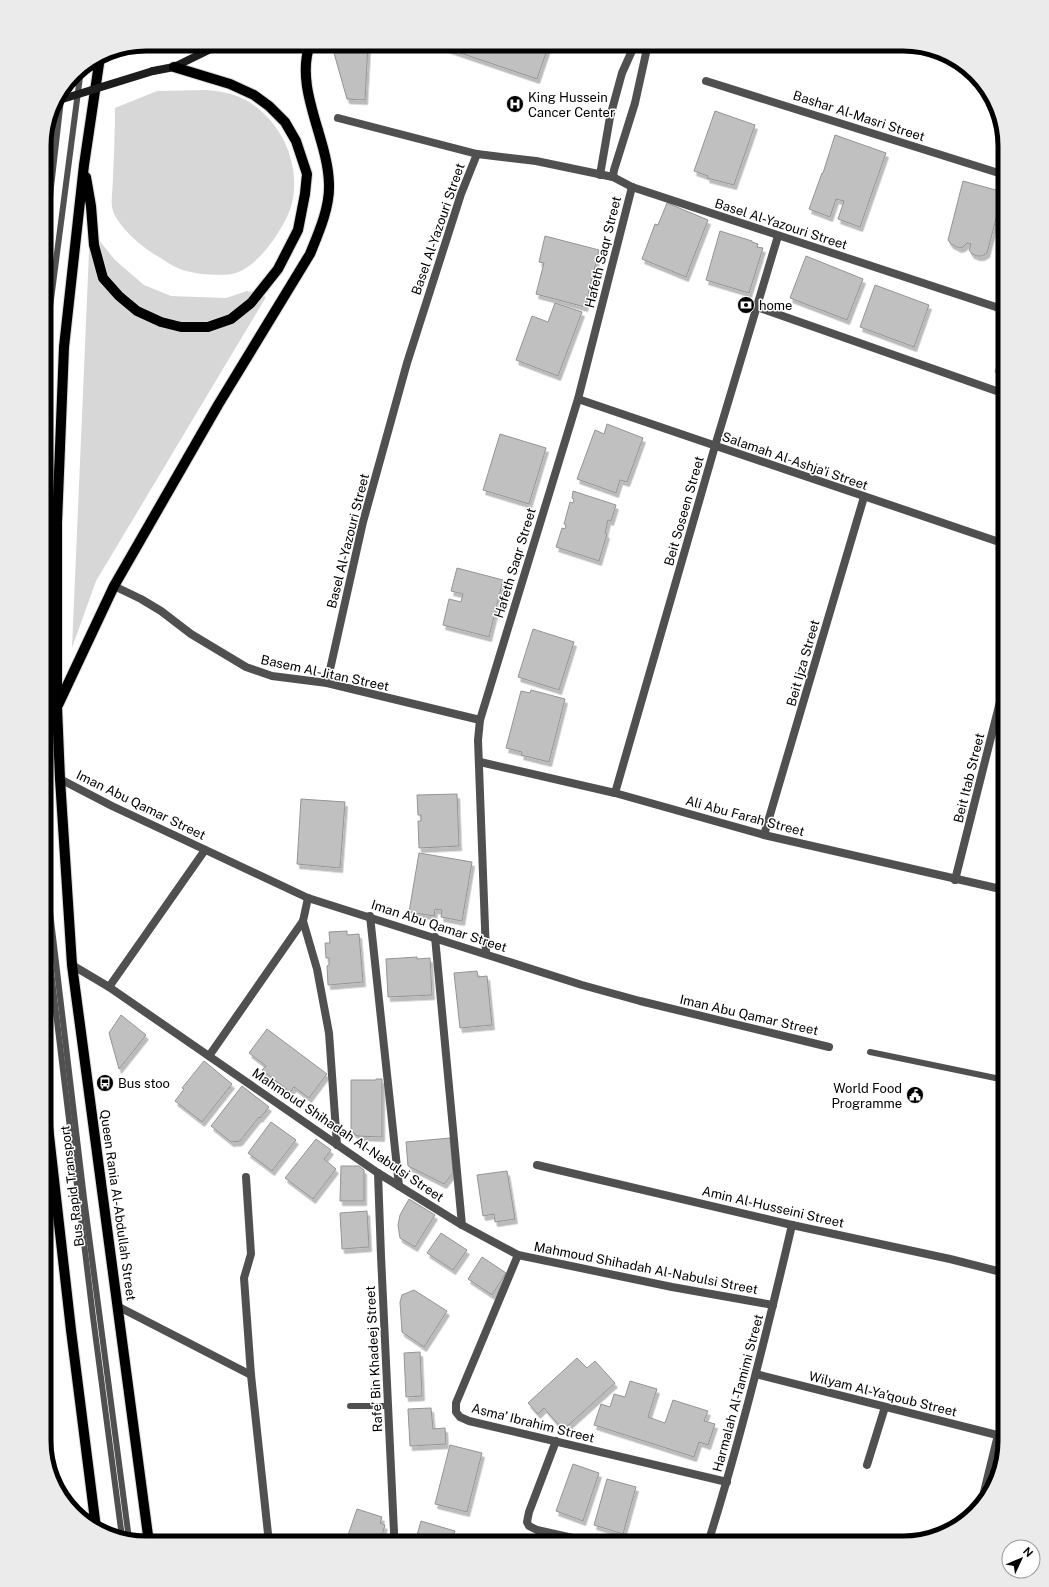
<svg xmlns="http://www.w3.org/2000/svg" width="1049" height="1587" viewBox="0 0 1049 1587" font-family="'Public Sans',sans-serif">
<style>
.green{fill:#d7d7d7}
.building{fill:#c0c0c0;stroke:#949494;filter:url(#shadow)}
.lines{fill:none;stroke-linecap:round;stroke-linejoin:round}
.primary-casing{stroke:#dbdbdb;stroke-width:12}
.lane{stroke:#505050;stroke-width:6}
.street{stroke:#505050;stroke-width:8}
.secondary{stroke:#1d1d1d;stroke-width:8}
.primary{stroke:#000;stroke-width:10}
.secondary-bridge{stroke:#1d1d1d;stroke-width:8}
.labels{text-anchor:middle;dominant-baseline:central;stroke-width:3;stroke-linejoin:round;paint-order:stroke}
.poi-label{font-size:13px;fill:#000;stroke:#fff;text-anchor:start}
.street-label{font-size:13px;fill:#000;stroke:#fff}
.rim{fill:none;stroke:#000;stroke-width:5}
</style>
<defs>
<filter id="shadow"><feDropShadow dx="2.5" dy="4.5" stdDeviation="0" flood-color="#0004"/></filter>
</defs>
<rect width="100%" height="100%" fill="#fff"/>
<g class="green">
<path d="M206,90C219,91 232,93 244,99C282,119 304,168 290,210C286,220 280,230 274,239C265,252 252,267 236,273C224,277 191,274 180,269C172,266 166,261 159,257C144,249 115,225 112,207C111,198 113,187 113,177C114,154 115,131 115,108L157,91Z"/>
<path d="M90,229L115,260L144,285L171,296L226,298L247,291L266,297L96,581L72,648Z"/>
</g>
<g class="building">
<path d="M337,44H368L365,100L347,99L334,53Z"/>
<path d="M434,44H549L537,79Z"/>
<path d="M715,111L755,125L734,185L707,178L708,176L694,171Z"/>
<path d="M835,135L886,153L860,227L838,219L844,201L836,199L830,217L809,209L822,173H823Z"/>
<path d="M963,181L1003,192L987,253L982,256H977L972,254L969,250L971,244L967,243L963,247L959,248L951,244L948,240Z"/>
<path d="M667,203L708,220L686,277L642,259L655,224L658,225Z"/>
<path d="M720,231L752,241V242L758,244L757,247L763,248L749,293L706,280Z"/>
<path d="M545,236L599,250L585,307L536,294L544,263L539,262Z"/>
<path d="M806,256L863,279L847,320L790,298Z"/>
<path d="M875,285L929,305L914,347L860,327Z"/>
<path d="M555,303L582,312L558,376L516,360L532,316L548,322Z"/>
<path d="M1005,344V376L995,372Z"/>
<path d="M607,424L643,438L627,482L620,480L616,493L577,479L595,430L604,434Z"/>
<path d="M500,434L546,448L529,504L483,490Z"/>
<path d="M573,491L616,505L611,521L608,520L605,533L607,534L599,561L556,547L562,528L565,529L566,525L564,524L570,502L573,503L574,499L572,498Z"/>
<path d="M457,568L503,580L489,637L443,625L449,599L461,602L463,594L451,591Z"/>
<path d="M533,629L574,642L559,690L518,677Z"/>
<path d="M531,690L565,699L549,762L521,755L522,752L506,748L521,691L530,693Z"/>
<path d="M457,794L459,846L419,848L418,821H421V815H418L417,795Z"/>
<path d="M301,799L345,802L340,868L297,864Z"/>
<path d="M419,853L472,862L462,921L441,917L442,910L435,909L434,916L409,912Z"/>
<path d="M347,931V935L359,934L363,982L328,985L327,966L329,965V958H326L325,943H330L329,932Z"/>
<path d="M417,957V959L430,958L432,995L388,997L386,959Z"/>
<path d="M477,971L478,977L487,976L492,1025L460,1028L454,973Z"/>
<path d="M121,1015L146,1035L119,1069L109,1033Z"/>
<path d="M267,1029L327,1074L309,1098L294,1087L290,1092L262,1070L266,1066L249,1053Z"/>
<path d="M204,1061L232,1084L202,1122L175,1101L184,1089L182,1088Z"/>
<path d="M376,1079H382V1137L357,1136L351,1130V1080H376Z"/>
<path d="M242,1086L269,1107L260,1118L259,1117L240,1141L231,1142L211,1126Z"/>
<path d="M271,1122L296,1140L272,1171L248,1153Z"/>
<path d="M450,1138L453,1173L444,1184L408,1166L406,1142Z"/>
<path d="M316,1139L331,1150L324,1159L336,1169L313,1199L285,1178Z"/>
<path d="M341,1166H359L364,1170V1201H340Z"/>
<path d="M507,1171L515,1219L495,1222L494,1214L483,1216L477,1175Z"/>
<path d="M409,1199L435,1215L415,1247L400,1238L398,1225L400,1215Z"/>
<path d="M367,1211L369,1247L342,1249L340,1213Z"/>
<path d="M441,1233L467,1250L453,1270L427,1253Z"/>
<path d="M482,1257L506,1273L492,1295L468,1279Z"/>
<path d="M414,1290L447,1311L424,1347L402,1332L400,1302L402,1295Z"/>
<path d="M420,1352L422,1396L406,1397L404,1353Z"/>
<path d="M577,1358L587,1368L595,1361L615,1383L563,1430L544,1408L538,1414L528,1403Z"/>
<path d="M630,1381L657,1389L648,1417L665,1423L673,1400L708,1411L704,1421L715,1424L708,1445L699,1442L694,1457L594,1425L601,1404L610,1407L614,1394L625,1397Z"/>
<path d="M431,1408L433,1429L445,1428L446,1444L410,1446L408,1409Z"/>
<path d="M450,1445L482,1453L467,1512L435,1504Z"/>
<path d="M573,1464L599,1473L583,1521L556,1511Z"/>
<path d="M607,1479L636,1487L623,1534L594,1525Z"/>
<path d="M357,1509L382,1517L380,1523L385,1525L380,1543H351L346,1541Z"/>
<path d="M421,1521L455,1531L451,1543H442L417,1535Z"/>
</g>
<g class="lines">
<g class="primary-casing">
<g id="primary">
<path d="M100,57L84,165L64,347L57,523V707L60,779L72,965L149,1543"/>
<path d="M86,177L91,206L94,245L103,278L119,296L137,311L161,322L181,327H208L231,319L251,303L278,269L298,230L305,194L307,174L296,141L285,122L269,106L254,95L230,84L174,67"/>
<path d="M58,705L114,586L218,405L310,254C319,232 330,207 329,184C328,138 294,89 310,44"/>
<path d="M44,1091L71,1330L96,1528"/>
</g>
</g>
<g class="lane">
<path d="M44,268L51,187L62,91"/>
<path d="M44,358L47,330L81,69"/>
<path d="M44,829L48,895L84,1198L129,1539"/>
<path d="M44,914L93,1317L122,1537"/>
<path d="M870,1052L1005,1080"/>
<path d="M350,1406H388"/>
</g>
<g class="street">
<path d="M706,81L1005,175"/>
<path d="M338,118L477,154L536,161L613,177L632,187L1005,310"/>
<path d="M600,175L610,117L622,73L635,44"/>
<path d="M613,177L614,170L635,103L648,44"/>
<path d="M757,307L1005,394"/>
<path d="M578,399L1005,544"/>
<path d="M114,586L141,599L161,611L191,634L246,667L272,676L327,683L480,720"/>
<path d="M327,683L363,522L407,363L461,194L477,154"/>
<path d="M480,762L615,793L764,835L1005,890"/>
<path d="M60,779L112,806L308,898L582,985L640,1001L829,1047"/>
<path d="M615,793L715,446L778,236"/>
<path d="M764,835L864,497"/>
<path d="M955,880L1005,682"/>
<path d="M370,916L399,1186"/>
<path d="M303,921L317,969L329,1033L337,1145"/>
<path d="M435,937L462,1225"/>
<path d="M486,954L478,740L480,720L578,399L632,187"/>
<path d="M72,965L109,987L378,1173L462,1225L518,1255L672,1287L773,1305"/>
<path d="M109,987L205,850"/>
<path d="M209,1056L303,921L308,898"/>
<path d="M537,1165L792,1225L950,1259L1005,1273"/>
<path d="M378,1173L381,1256L394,1532L393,1543"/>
<path d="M246,1177L251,1254L244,1278L251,1375L269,1543"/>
<path d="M518,1255L456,1403V1412L460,1417L469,1421L727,1482"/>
<path d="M119,1307L251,1375"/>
<path d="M756,1374L1005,1437"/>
<path d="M556,1441L529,1512L527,1522L529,1526L537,1530L595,1543"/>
<path d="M867,1465L885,1407"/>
<path d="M984,1492L998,1435"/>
<path d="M708,1543C741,1438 767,1332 792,1225"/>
</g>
<path class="secondary" d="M153,71L174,67L221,44"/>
<use href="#primary" class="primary"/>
<g class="secondary-bridge">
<path d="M96,59L140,45"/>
<path d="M56,101L153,71"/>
</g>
</g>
<defs>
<g id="hospital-disc" transform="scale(0.9)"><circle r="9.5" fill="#000" stroke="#fff"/><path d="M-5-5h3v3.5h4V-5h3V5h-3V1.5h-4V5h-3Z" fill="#fff"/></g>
<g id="bank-disc" transform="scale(0.9)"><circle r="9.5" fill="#000" stroke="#fff"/><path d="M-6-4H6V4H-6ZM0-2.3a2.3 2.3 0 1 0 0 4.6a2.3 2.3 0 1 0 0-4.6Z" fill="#fff"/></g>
<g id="bus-disc" transform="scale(0.9)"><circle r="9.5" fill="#000" stroke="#fff"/><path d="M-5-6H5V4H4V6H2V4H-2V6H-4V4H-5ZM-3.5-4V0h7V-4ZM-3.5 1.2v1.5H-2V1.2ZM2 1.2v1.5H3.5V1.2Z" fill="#fff"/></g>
<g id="civic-disc" transform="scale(0.9)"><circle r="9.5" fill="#000" stroke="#fff"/><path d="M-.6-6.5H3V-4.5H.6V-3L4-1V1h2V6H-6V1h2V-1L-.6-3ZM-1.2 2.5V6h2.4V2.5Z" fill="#fff"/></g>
</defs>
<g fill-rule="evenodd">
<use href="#hospital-disc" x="515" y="104"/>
<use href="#bank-disc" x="746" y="305"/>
<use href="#bus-disc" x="105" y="1083"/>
<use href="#civic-disc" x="915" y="1095"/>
</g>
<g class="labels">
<g class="poi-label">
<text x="528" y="97">King Hussein<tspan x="528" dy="15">Cancer Center</tspan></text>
<text x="759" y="305">home</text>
<text x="118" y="1083">Bus stoo</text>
<text x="902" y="1088" text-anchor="end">World Food<tspan x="902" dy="15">Programme</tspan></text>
</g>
<g class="street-label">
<text transform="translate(859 116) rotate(18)">Bashar Al-Masri Street</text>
<text transform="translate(781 224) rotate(18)">Basel Al-Yazouri Street</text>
<text transform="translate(438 229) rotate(-71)">Basel Al-Yazouri Street</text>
<text transform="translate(603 252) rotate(-76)">Hafeth Saqr Street</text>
<text transform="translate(795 461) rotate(19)">Salamah Al-Ashja'i Street</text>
<text transform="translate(684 511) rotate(-74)">Beit Soseen Street</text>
<text transform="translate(348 541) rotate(-76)">Basel Al-Yazouri Street</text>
<text transform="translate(515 563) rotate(-73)">Hafeth Saqr Street</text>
<text transform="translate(803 663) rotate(-74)">Beit Ijza Street</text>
<text transform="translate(325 673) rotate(12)">Basem Al-Jitan Street</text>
<text transform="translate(969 778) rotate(-76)">Beit Itab Street</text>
<text transform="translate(141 805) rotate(26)">Iman Abu Qamar Street</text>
<text transform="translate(745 816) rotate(15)">Ali Abu Farah Street</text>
<text transform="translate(439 926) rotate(18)">Iman Abu Qamar Street</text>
<text transform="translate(749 1015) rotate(13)">Iman Abu Qamar Street</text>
<text transform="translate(348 1135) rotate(34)">Mahmoud Shihadah Al-Nabulsi Street</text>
<text transform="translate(72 1186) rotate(-97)">Bus Rapid Transport</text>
<text transform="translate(118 1205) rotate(82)">Queen Rania Al-Abdullah Street</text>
<text transform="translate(773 1207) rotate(13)">Amin Al-Husseini Street</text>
<text transform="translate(646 1268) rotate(11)">Mahmoud Shihadah Al-Nabulsi Street</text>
<text transform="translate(374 1359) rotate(-93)">Rafe’ Bin Khadeej Street</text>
<text transform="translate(738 1393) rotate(-75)">Harmalah Al-Tamimi Street</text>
<text transform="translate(883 1394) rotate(14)">Wilyam Al-Ya’qoub Street</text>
<text transform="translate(533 1423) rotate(14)">Asma’ Ibrahim Street</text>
</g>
</g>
<path d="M0 0H1049V1587H0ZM146 51H903A95 95 0 0 1 998 146V1441A95 95 0 0 1 903 1536H146A95 95 0 0 1 51 1441V146A95 95 0 0 1 146 51Z" fill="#ebebeb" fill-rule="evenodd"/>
<path class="rim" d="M146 51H903A95 95 0 0 1 998 146V1441A95 95 0 0 1 903 1536H146A95 95 0 0 1 51 1441V146A95 95 0 0 1 146 51Z"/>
<g transform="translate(1021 1559) rotate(46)"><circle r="19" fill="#ffffff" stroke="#999999"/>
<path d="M0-3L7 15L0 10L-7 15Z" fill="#000000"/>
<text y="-6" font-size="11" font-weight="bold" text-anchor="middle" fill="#000000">N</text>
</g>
</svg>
